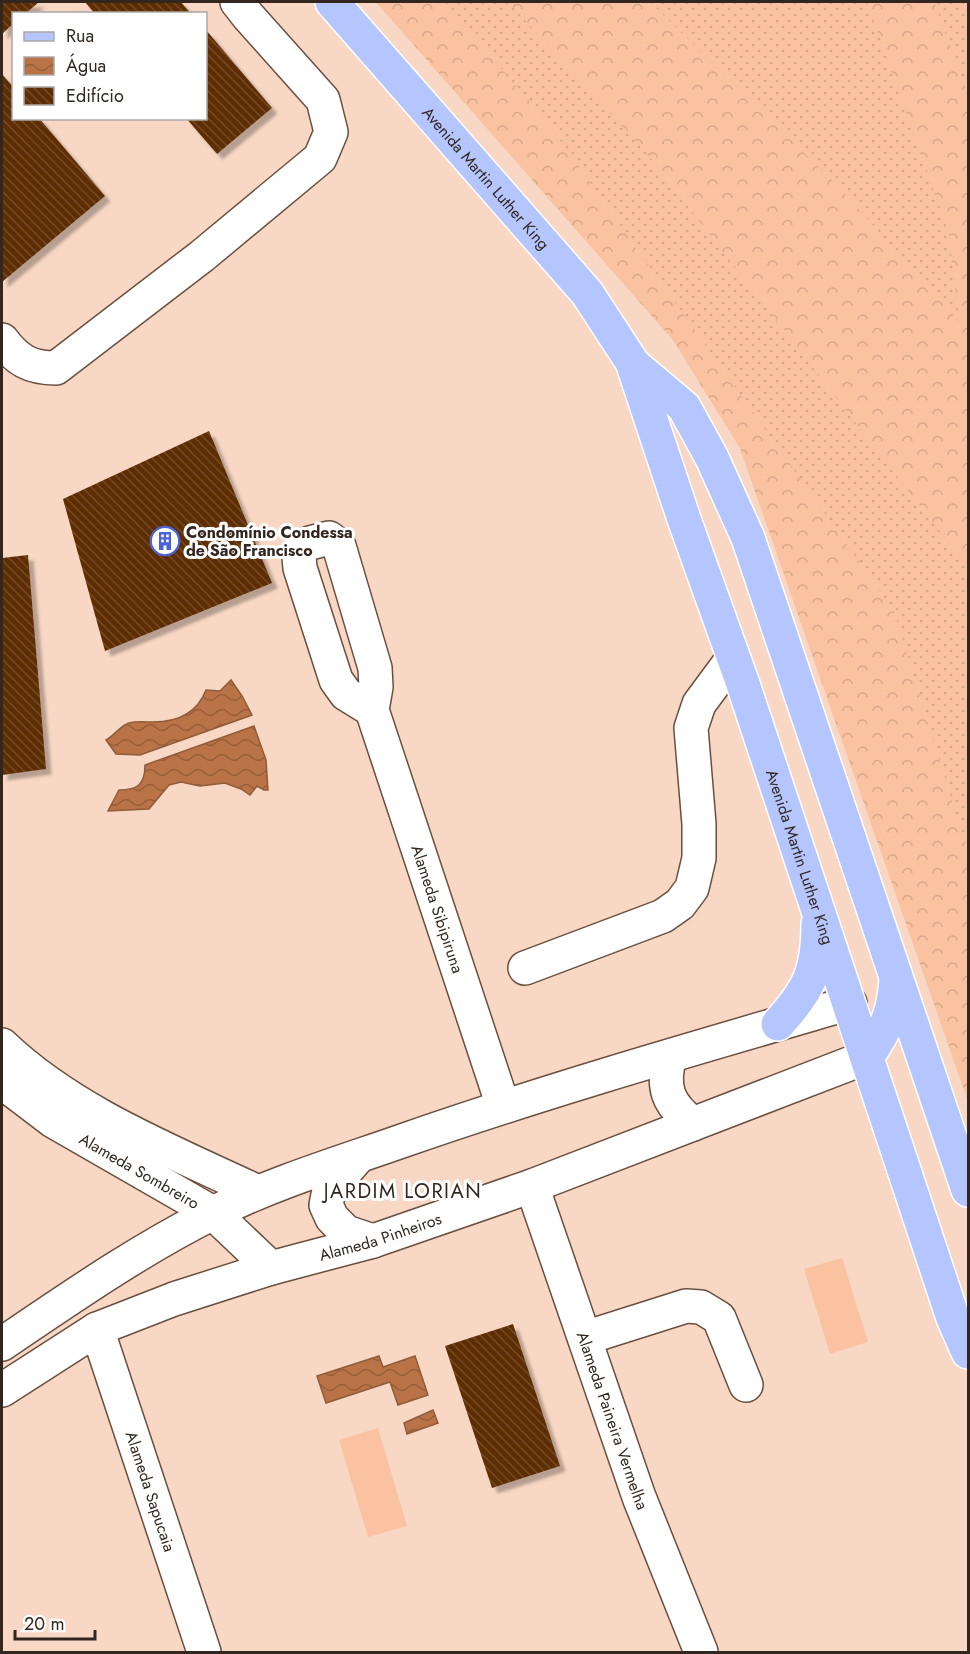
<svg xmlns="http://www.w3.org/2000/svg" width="970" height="1654" viewBox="0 0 970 1654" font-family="Jost,sans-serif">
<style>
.grass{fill:url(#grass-dots)}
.forest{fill:url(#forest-crowns)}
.pitch{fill:#fac2a0}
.water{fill:url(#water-waves);stroke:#905c3a;stroke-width:1.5}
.building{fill:url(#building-back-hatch);filter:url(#shadow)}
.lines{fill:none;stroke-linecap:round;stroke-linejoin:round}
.minor-casing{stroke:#6a4f3f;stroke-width:36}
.major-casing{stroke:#fff;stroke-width:36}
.minor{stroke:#fff;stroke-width:33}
.major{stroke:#b5c6ff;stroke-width:33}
.labels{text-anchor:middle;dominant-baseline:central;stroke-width:6;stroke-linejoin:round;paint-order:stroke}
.street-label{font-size:16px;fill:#32261f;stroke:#fff}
.poi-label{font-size:16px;font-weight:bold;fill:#32261f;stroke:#fff;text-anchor:start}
.quarter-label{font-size:20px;letter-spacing:1.5px;fill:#32261f;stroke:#fff}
</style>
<defs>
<pattern id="grass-dots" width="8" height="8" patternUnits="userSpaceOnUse" patternTransform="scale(1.5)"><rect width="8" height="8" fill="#fac2a0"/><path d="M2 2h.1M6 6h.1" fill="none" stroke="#d7a789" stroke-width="1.8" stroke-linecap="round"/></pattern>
<pattern id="forest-crowns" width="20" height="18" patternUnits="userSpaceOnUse" patternTransform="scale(1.5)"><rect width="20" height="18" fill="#fac2a0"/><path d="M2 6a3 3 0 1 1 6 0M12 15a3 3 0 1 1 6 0" fill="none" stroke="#d7a789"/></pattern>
<pattern id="water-waves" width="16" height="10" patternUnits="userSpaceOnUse" patternTransform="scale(1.5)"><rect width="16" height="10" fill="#b97346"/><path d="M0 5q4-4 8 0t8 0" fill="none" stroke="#975e3a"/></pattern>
<pattern id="building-back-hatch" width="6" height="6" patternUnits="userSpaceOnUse" patternTransform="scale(1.5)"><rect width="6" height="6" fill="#5e2d06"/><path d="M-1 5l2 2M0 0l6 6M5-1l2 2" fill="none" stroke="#724a2a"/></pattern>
<filter id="shadow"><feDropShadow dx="5.5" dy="5.5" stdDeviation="1.5" flood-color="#0004"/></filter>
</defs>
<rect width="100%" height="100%" fill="#f8d7c4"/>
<path class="grass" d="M376,2H968V1101L740,448L673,340Z"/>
<g class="forest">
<path d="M376,2H444L548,123L894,611L968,853V1101L740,448L673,340Z"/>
<path d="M508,2H650L840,188L959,322L949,234L867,2H934L968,94V568L645,151Z"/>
</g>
<g class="pitch">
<path d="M842,1258L868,1342L830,1354L804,1269Z"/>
<path d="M378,1428L407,1526L368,1537L339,1440Z"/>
</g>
<g class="water">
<path d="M231,680L242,696L252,715L140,755L116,754L106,740C115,735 120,726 129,723C136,721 145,722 153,722C177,722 197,713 206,690L220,691Z"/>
<path d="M254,726L266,760L268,790H264L257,786L250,795L241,789L225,783L200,786L181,782L169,785L149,809L108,811L119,790C137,790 145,785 145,765Z"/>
<path d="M379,1356L383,1367L415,1356L428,1395L398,1405L390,1382L326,1403L317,1376Z"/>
<path d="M433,1410L438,1423L407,1434L404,1423Z"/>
</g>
<g class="building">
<path d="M2,2H39L25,14H14V23L2,34Z"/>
<path d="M85,2H181L191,14H95Z"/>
<path d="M206,30L272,108L217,154L186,118H206Z"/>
<path d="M2,74L14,88V118H39L105,196L2,282Z"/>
<path d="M209,431L272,583L105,651L63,499Z"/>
<path d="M28,555L46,769L2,775V558Z"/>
<path d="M513,1324L560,1466L492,1488L445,1346Z"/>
</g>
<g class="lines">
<g class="minor-casing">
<g id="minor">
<path d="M2,340C17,360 30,368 56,368L202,256L320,158L331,132L323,100L248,16L237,2"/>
<path id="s1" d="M372,710L346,694L336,680L300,568L299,557L301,547L310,543L329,538L339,546L375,668L376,687L372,710L503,1106"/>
<path d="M525,968L663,916L680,904L692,888L699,858V824L691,728L699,704L733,658"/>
<path d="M2,1045C72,1112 171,1151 258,1192"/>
<path d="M670,1056C661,1088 668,1104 693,1124"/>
<path id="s2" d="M2,1082L53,1121L213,1213L271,1268"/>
<path d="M358,1157L329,1190L326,1205L332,1218L346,1232L373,1241"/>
<path id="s3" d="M532,1186L639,1497L701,1652"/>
<path id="s4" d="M97,1329L204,1652"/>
<path d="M585,1338L686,1306L701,1307L719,1318L746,1385"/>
<path d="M2,1344C70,1298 139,1250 213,1213C273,1183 336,1164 399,1142C548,1090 699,1047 850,1003"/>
<path id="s5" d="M2,1390L97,1329L174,1299L271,1268L373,1241L532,1186L867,1057"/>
</g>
</g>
<g class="major-casing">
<g id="major">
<path id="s6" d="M332,2L587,293L632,362L684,519L743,684L953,1318L968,1352"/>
<path d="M633,364L684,407L712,458L748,538L968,1190"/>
<path d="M778,1024C809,990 818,971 818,924"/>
<path d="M867,1057C886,1030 894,1012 896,979"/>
</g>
</g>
<use href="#minor" class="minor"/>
<use href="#major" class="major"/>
</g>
<defs>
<g id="building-ring" transform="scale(1.5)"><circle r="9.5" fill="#fff" stroke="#4a63d7" stroke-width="1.5"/><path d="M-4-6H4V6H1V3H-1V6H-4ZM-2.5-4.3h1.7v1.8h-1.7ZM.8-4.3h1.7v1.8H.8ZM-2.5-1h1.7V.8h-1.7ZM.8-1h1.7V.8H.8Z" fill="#4a63d7"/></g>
</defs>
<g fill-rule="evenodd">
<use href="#building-ring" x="165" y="541"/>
</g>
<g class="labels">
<g class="street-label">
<text stroke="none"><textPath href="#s6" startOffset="234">Avenida Martin Luther King</textPath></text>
<text stroke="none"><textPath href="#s6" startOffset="992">Avenida Martin Luther King</textPath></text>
<text stroke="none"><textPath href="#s1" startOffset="608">Alameda Sibipiruna</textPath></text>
<text stroke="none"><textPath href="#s2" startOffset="164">Alameda Sombreiro</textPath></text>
<text stroke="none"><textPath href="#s5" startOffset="411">Alameda Pinheiros</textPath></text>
<text stroke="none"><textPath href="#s3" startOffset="248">Alameda Paineira Vermelha</textPath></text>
<text stroke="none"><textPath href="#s4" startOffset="171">Alameda Sapucaia</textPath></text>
</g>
<g class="poi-label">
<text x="186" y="532">Condomínio Condessa<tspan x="186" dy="18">de São Francisco</tspan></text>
</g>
<g class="quarter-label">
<text x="403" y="1191">JARDIM LORIAN</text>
</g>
</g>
<rect width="970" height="1654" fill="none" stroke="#32261f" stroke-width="6"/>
<rect x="12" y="12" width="195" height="108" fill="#ffffff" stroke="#ada8a5" stroke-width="1.5"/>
<rect x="24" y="32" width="30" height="9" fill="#b5c6ff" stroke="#ada8a5" stroke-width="1.5"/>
<text x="66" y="42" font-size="18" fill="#32261f">Rua</text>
<rect x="24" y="57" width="30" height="18" fill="url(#water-waves)" stroke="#ada8a5" stroke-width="1.5"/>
<text x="66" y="72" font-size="18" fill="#32261f">Água</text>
<rect x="24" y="87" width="30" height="18" fill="url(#building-back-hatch)" stroke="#ada8a5" stroke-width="1.5"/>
<text x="66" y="102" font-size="18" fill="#32261f">Edifício</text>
<path d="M15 1630v9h80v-9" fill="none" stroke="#32261f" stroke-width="3"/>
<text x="24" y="1630" font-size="18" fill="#32261f" stroke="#ffffff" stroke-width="4.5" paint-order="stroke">20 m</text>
</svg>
